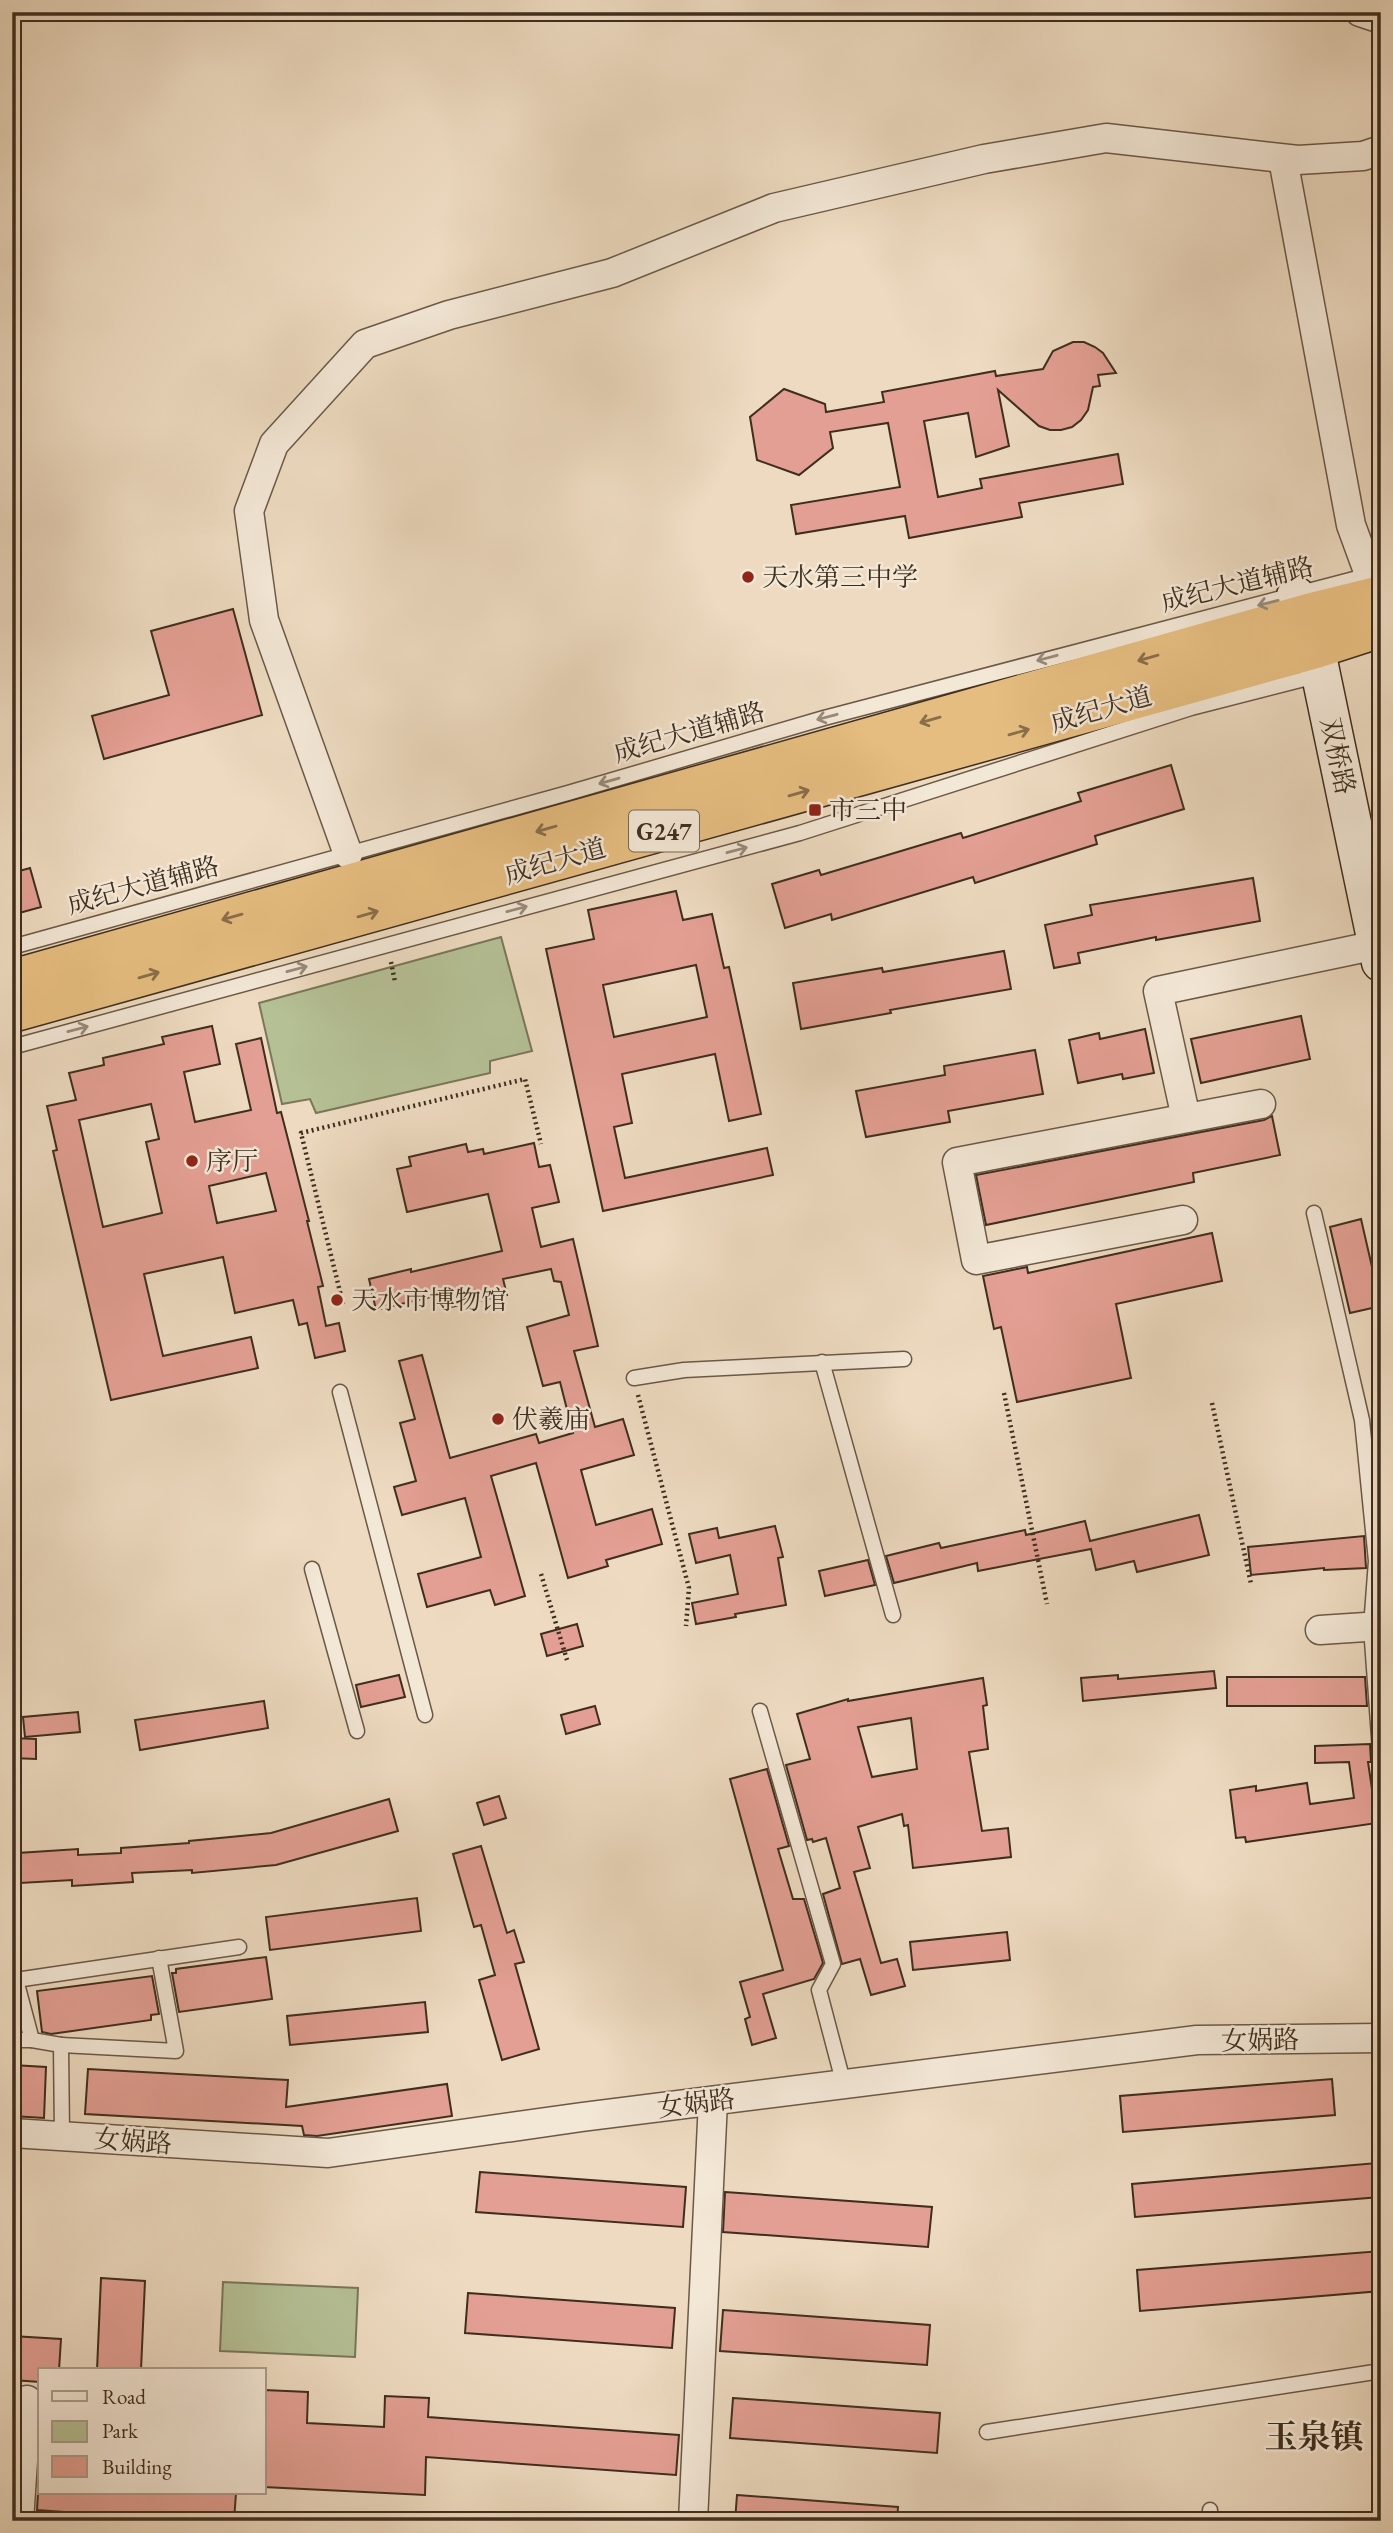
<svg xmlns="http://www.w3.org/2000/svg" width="1393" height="2533" viewBox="0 0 1393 2533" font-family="'EB Garamond','Noto Serif SC',serif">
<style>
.green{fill:#b5c095;stroke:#7a775a;stroke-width:2}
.building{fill:#e39f93;stroke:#3f2e1e;stroke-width:2;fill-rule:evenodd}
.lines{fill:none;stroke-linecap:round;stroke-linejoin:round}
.lane-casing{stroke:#6a5946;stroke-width:17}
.street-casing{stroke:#6a5946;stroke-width:31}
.secondary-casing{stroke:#3f2e1e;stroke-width:41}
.highway-casing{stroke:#3f2e1e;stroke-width:41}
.path{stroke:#3f2e1e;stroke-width:4.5;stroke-dasharray:2 3.5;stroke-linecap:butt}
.lane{stroke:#f3e7d6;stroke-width:14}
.street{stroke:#f3e7d6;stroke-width:28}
.secondary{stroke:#f3e7d6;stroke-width:38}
.highway{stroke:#e6bd80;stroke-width:38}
.oneway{stroke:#998a7a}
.oneway2{stroke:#8a6e4a}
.poi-dot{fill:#8f2418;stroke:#f3e7d6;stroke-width:2.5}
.labels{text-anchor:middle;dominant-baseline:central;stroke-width:5;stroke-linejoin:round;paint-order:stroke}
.shield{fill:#f3e7d6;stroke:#756655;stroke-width:2}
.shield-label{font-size:24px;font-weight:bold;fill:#3f2e1e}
.poi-label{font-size:26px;fill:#3f2e1e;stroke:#f3e7d6;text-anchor:start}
.street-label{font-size:26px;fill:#3f2e1e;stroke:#f3e7d6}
.district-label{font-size:33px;font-weight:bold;fill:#3f2e1e;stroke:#f3e7d6}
</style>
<rect width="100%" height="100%" fill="#eddac0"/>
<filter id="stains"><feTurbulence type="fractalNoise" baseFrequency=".00286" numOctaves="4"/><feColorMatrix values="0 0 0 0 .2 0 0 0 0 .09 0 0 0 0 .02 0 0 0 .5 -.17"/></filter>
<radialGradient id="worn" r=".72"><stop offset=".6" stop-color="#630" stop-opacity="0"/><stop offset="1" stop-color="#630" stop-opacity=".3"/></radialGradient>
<g class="green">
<path d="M501,937L532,1051L490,1061V1073L316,1113L310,1099L282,1104L259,1003Z"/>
<path d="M223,2282L358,2288L355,2357L220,2351Z"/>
</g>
<g class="building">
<path d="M1073,342H1084L1095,347L1103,353L1116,373L1098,375L1100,386L1093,387L1088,410L1081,420L1072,427L1061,430H1050L1039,426L998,390L1009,446L976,457L968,413L924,421L938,497L982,488L980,479L1118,454L1123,484L1019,503L1022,517L909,538L905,516L796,534L791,505L900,487L888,423L830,432L833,448L799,475L757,460L750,417L784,389L825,404L826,412L884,402L882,392L995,371L996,376L1043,369L1053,351Z"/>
<path d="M233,609L262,715L104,759L92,716L169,695L151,631Z"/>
<path d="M1171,765L1184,809L1095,836L1097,844L975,883L973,877L832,920L831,914L785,928L772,884L819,870L821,875L961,833L963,838L1081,801L1078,793Z"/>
<path d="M30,868L41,907L12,915V873Z"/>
<path d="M1253,878L1260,921L1156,940V937L1078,953L1080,963L1054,968L1045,925L1092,915L1090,905Z"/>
<path d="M676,891L683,920L712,914L724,968L729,967L761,1114L729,1121L715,1054L622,1074L632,1123L614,1127L625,1178L767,1148L773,1175L603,1211L546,949L594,939L588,910ZM696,965L707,1017L614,1037L603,985Z"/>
<path d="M1004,951L1011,989L890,1010L891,1013L801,1029L793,983L882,968L883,972Z"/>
<path d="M1301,1016L1310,1059L1201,1083L1191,1039Z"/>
<path d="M212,1026L220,1064L184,1072L195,1122L251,1110L236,1044L261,1038L277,1113L281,1112L309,1221H307L323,1286L318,1287L326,1326L339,1323L345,1351L315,1358L307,1323L299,1325L293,1300L235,1313L223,1257L144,1274L163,1356L251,1337L258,1368L111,1400L53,1151L57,1150L47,1106L76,1100L69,1073L104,1065L103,1058L164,1044L162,1037ZM151,1104L159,1139L146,1142L162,1213L103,1227L79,1120ZM266,1173L276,1211L217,1223L209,1186Z"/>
<path d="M1145,1029L1154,1073L1123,1079L1122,1074L1078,1083L1069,1040L1099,1033L1100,1039Z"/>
<path d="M1035,1050L1043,1094L948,1111L950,1122L866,1137L856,1091L945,1075L944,1066Z"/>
<path d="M1272,1116L1280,1155L1193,1173L1194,1182L986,1225L976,1175L1264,1120Z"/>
<path d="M534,1143L539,1167L550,1165L559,1202L532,1208L541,1247L573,1239L598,1346L574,1351L595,1427L623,1419L634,1455L581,1470L596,1525L652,1509L662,1544L606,1560L608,1566L568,1578L536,1463L491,1476L525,1596L495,1605L490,1590L427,1607L418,1574L481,1557L465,1498L402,1515L394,1487L416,1481L400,1423L415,1419L399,1361L422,1355L450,1458L536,1434L539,1443L573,1433L560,1382L543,1386L527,1327L569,1315L561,1282L554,1281L551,1269L503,1279L507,1295L446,1308L443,1294L376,1310L369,1279L411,1269V1272L502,1251L488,1194L407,1212L397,1169L411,1166L409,1157L466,1144L468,1152L483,1149L484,1154Z"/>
<path d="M1361,1219L1381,1306L1350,1313L1330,1227Z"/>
<path d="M1212,1233L1222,1281L1116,1304L1131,1378L1017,1402L1001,1327L994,1329L983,1276L1027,1267L1028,1273Z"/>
<path d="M1199,1515L1209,1555L1137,1572L1134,1561L1096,1570L1091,1549L978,1571L977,1563L894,1583L886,1556L939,1543L941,1548L1025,1530L1026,1535L1085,1521L1090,1541Z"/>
<path d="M775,1526L783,1557L778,1558L786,1605L735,1614L736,1617L696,1624L692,1603L738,1594L730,1555L696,1563L689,1534L717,1528L719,1538Z"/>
<path d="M1364,1536L1366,1568L1324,1570V1568L1251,1575L1248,1547Z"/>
<path d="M868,1560L875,1585L825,1596L819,1571Z"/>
<path d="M577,1624L583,1646L547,1656L541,1634Z"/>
<path d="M1214,1671L1216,1688L1083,1701L1081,1678L1118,1675V1679Z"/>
<path d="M399,1675L405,1697L361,1707L356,1685Z"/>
<path d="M1227,1677H1365L1367,1706H1227Z"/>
<path d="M983,1678L987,1705L983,1706L988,1749L969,1752L982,1831L1008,1828L1011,1857L913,1868L908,1825L904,1826L902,1814L858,1827L870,1868L854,1872L881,1963L897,1959L905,1986L871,1995L860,1959L842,1964L823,1894L840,1888L826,1838L813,1842L812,1839L807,1840L786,1765L810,1759L797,1714L848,1699V1701ZM911,1718L917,1769L872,1777L858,1727Z"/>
<path d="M264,1701L268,1728L140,1750L135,1720Z"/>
<path d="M595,1706L600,1724L566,1734L561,1715Z"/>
<path d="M78,1712L80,1732L25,1737L23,1717Z"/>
<path d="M12,1738L36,1739V1759L12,1758Z"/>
<path d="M1370,1744L1371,1762H1368L1377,1823L1246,1842L1245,1837L1236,1838L1230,1790L1256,1786V1791L1307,1783L1310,1804L1354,1798L1349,1762L1315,1763V1746Z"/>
<path d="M767,1769L789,1846L778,1849L793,1899H804L823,1963L814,1979L763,1994L776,2038L752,2045L745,2019L750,2017L740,1982L783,1970L730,1779Z"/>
<path d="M499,1796L506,1818L484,1825L477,1803Z"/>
<path d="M389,1799L398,1831L276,1865L192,1873V1870L132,1873L133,1882L72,1886V1880L20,1883L18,1853L78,1849V1855L121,1853V1848L189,1843V1841L271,1833Z"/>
<path d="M481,1846L507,1933L514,1930L524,1962L515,1964L539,2049L502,2060L479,1980L495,1975L481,1925L474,1927L453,1854Z"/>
<path d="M417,1898L421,1931L270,1950L266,1917Z"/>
<path d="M1007,1932L1010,1960L913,1970L910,1942Z"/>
<path d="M266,1957L272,1999L179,2012L172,1973H176V1969Z"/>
<path d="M152,1976L159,2014L151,2015V2020L51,2034L42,2032L37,1991Z"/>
<path d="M425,2002L428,2032L290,2045L287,2016Z"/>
<path d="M12,2065L46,2067L44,2118L12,2116Z"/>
<path d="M88,2069L288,2080L286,2107L447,2084L452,2116L317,2136L304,2135L302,2126L85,2114Z"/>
<path d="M1332,2079L1335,2115L1123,2132L1120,2096Z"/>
<path d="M1377,2163L1380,2197L1135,2217L1132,2184Z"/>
<path d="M480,2172L686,2187L683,2227L476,2212Z"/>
<path d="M725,2192L932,2207L928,2247L723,2232Z"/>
<path d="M1381,2251V2291L1140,2311L1137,2270Z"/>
<path d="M101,2278L145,2281L141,2370H97Z"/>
<path d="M468,2293L675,2308L672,2348L465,2333Z"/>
<path d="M723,2310L930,2325L927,2365L720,2351Z"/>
<path d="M12,2336L61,2339L59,2370H40V2382L12,2380Z"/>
<path d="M264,2390L308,2392L307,2423L384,2427L385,2396L429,2398L428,2417L679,2435L676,2475L426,2457L425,2495L264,2487Z"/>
<path d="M733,2398L940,2413L937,2453L730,2438Z"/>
<path d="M38,2493H236L234,2521H188L37,2510Z"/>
<path d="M737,2495L898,2507L897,2521H735Z"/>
</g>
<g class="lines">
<g class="lane-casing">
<g id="lane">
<path d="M12,947L568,793L824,718L1373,574"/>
<path d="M12,1047L800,833L1191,708L1320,675"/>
<path d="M1314,1213L1362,1420L1376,1561L1371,1627L1381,1765"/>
<path d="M822,1362L893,1615"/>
<path d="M634,1378L684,1370L904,1359"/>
<path d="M340,1392L425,1715"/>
<path d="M312,1569L357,1731"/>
<path d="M760,1711L833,1964L819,1990L844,2085"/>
<path d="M12,2040H32"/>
<path d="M61,2045L176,2051L159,1958"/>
<path d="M62,2136L61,2045L32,2040L16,1980L239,1947"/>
<path d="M987,2432L1381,2371"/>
<path d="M1210,2510V2521"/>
</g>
</g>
<g class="street-casing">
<g id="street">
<path d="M1360,12L1381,19"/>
<path d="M1283,159L1351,525L1377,596"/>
<path d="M348,854L264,620L249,511L274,444L365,344L449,315L612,273L774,208L984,159L1106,138L1298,160L1363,156L1381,150"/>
<path d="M1186,1118L1158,991L1377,945"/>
<path d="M1183,1220L976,1260L957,1162L1261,1104"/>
<path d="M1320,1630L1381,1626"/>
<path d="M12,2133L328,2153L582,2117L1197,2040L1381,2038"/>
<path d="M19,2521L27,2400"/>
<path d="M693,2521L713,2101"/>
</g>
</g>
<g class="secondary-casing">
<path id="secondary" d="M1296,596L1308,613L1381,962"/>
</g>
<g class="highway-casing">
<g id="highway">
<path d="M12,979L1308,613L1381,595"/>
<path d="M12,1013L1316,649L1381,628"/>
</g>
</g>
<g class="path">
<path d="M391,962L395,982"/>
<path d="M343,1304L301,1133L525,1079L541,1144"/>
<path d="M1004,1393L1047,1604"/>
<path d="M638,1395L689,1588L686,1626"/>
<path d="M1212,1403L1251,1584"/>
<path d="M541,1574L567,1660"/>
</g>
<use href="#lane" class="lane"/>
<use href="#street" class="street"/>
<use href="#secondary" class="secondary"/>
<use href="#highway" class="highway"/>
</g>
<defs><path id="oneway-shaft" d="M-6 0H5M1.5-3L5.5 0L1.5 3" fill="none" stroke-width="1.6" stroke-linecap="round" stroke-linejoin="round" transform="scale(1.75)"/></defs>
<g class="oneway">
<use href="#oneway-shaft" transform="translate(1268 603) rotate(166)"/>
<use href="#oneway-shaft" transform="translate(1047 658) rotate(165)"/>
<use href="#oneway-shaft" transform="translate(827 717) rotate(165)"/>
<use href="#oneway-shaft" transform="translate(609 781) rotate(164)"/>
<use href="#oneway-shaft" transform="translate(737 850) rotate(-15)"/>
<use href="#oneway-shaft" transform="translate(517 909) rotate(-15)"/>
<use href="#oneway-shaft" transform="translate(297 969) rotate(-15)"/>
<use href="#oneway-shaft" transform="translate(78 1029) rotate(-15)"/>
</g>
<g class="oneway2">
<use href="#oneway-shaft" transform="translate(1148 658) rotate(164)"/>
<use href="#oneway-shaft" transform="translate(930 720) rotate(164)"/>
<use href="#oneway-shaft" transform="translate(1019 732) rotate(-16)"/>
<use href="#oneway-shaft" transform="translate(799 793) rotate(-16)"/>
<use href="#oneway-shaft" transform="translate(546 829) rotate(164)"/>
<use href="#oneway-shaft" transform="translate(368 914) rotate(-16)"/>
<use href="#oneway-shaft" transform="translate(232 917) rotate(164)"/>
<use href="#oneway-shaft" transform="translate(149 975) rotate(-16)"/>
</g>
<g class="poi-dot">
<circle cx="748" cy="577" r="7"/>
<rect x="808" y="803" width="14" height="14" rx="3.5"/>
<circle cx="192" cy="1161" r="7"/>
<circle cx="337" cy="1300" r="7"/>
<circle cx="498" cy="1419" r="7"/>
</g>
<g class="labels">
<rect class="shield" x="629" y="810.5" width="70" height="41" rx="5"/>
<g class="shield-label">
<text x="664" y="831">G247</text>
</g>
<g class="poi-label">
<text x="762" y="577">天水第三中学</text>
<text x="829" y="810">市三中</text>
<text x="206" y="1161">序厅</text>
<text x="351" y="1300">天水市博物馆</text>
<text x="512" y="1419">伏羲庙</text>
</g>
<g class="street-label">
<text transform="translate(1237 584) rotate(-14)">成纪大道辅路</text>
<text transform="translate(1101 709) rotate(-16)">成纪大道</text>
<text transform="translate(689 732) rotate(-16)">成纪大道辅路</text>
<text transform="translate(1338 756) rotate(78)">双桥路</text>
<text transform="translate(555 861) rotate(-16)">成纪大道</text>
<text transform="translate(143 885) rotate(-15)">成纪大道辅路</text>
<text transform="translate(1260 2040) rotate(-1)">女娲路</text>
<text transform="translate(696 2103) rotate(-7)">女娲路</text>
<text transform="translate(133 2141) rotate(4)">女娲路</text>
</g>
<g class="district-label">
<text x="1314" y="2436">玉泉镇</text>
</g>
</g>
<rect width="1393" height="2533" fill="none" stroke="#eddac0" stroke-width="42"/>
<rect x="14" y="14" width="1365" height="2505" fill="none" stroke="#3f2e1e" stroke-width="3.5"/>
<rect x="21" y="21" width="1351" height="2491" fill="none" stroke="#3f2e1e" stroke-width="2"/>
<rect x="38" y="2368" width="228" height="126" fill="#f3e7d6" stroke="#ab9d8c" stroke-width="2"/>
<rect x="52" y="2391" width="35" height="10" fill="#f3e7d6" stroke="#ab9d8c" stroke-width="2"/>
<text x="102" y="2404" font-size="21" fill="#3f2e1e">Road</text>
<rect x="52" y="2421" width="35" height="21" fill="#b5c095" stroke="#ab9d8c" stroke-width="2"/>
<text x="102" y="2438" font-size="21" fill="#3f2e1e">Park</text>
<rect x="52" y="2456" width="35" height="21" fill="#e39f93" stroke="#ab9d8c" stroke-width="2"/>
<text x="102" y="2474" font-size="21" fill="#3f2e1e">Building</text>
<rect width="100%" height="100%" filter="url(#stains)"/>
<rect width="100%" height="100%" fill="url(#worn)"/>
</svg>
